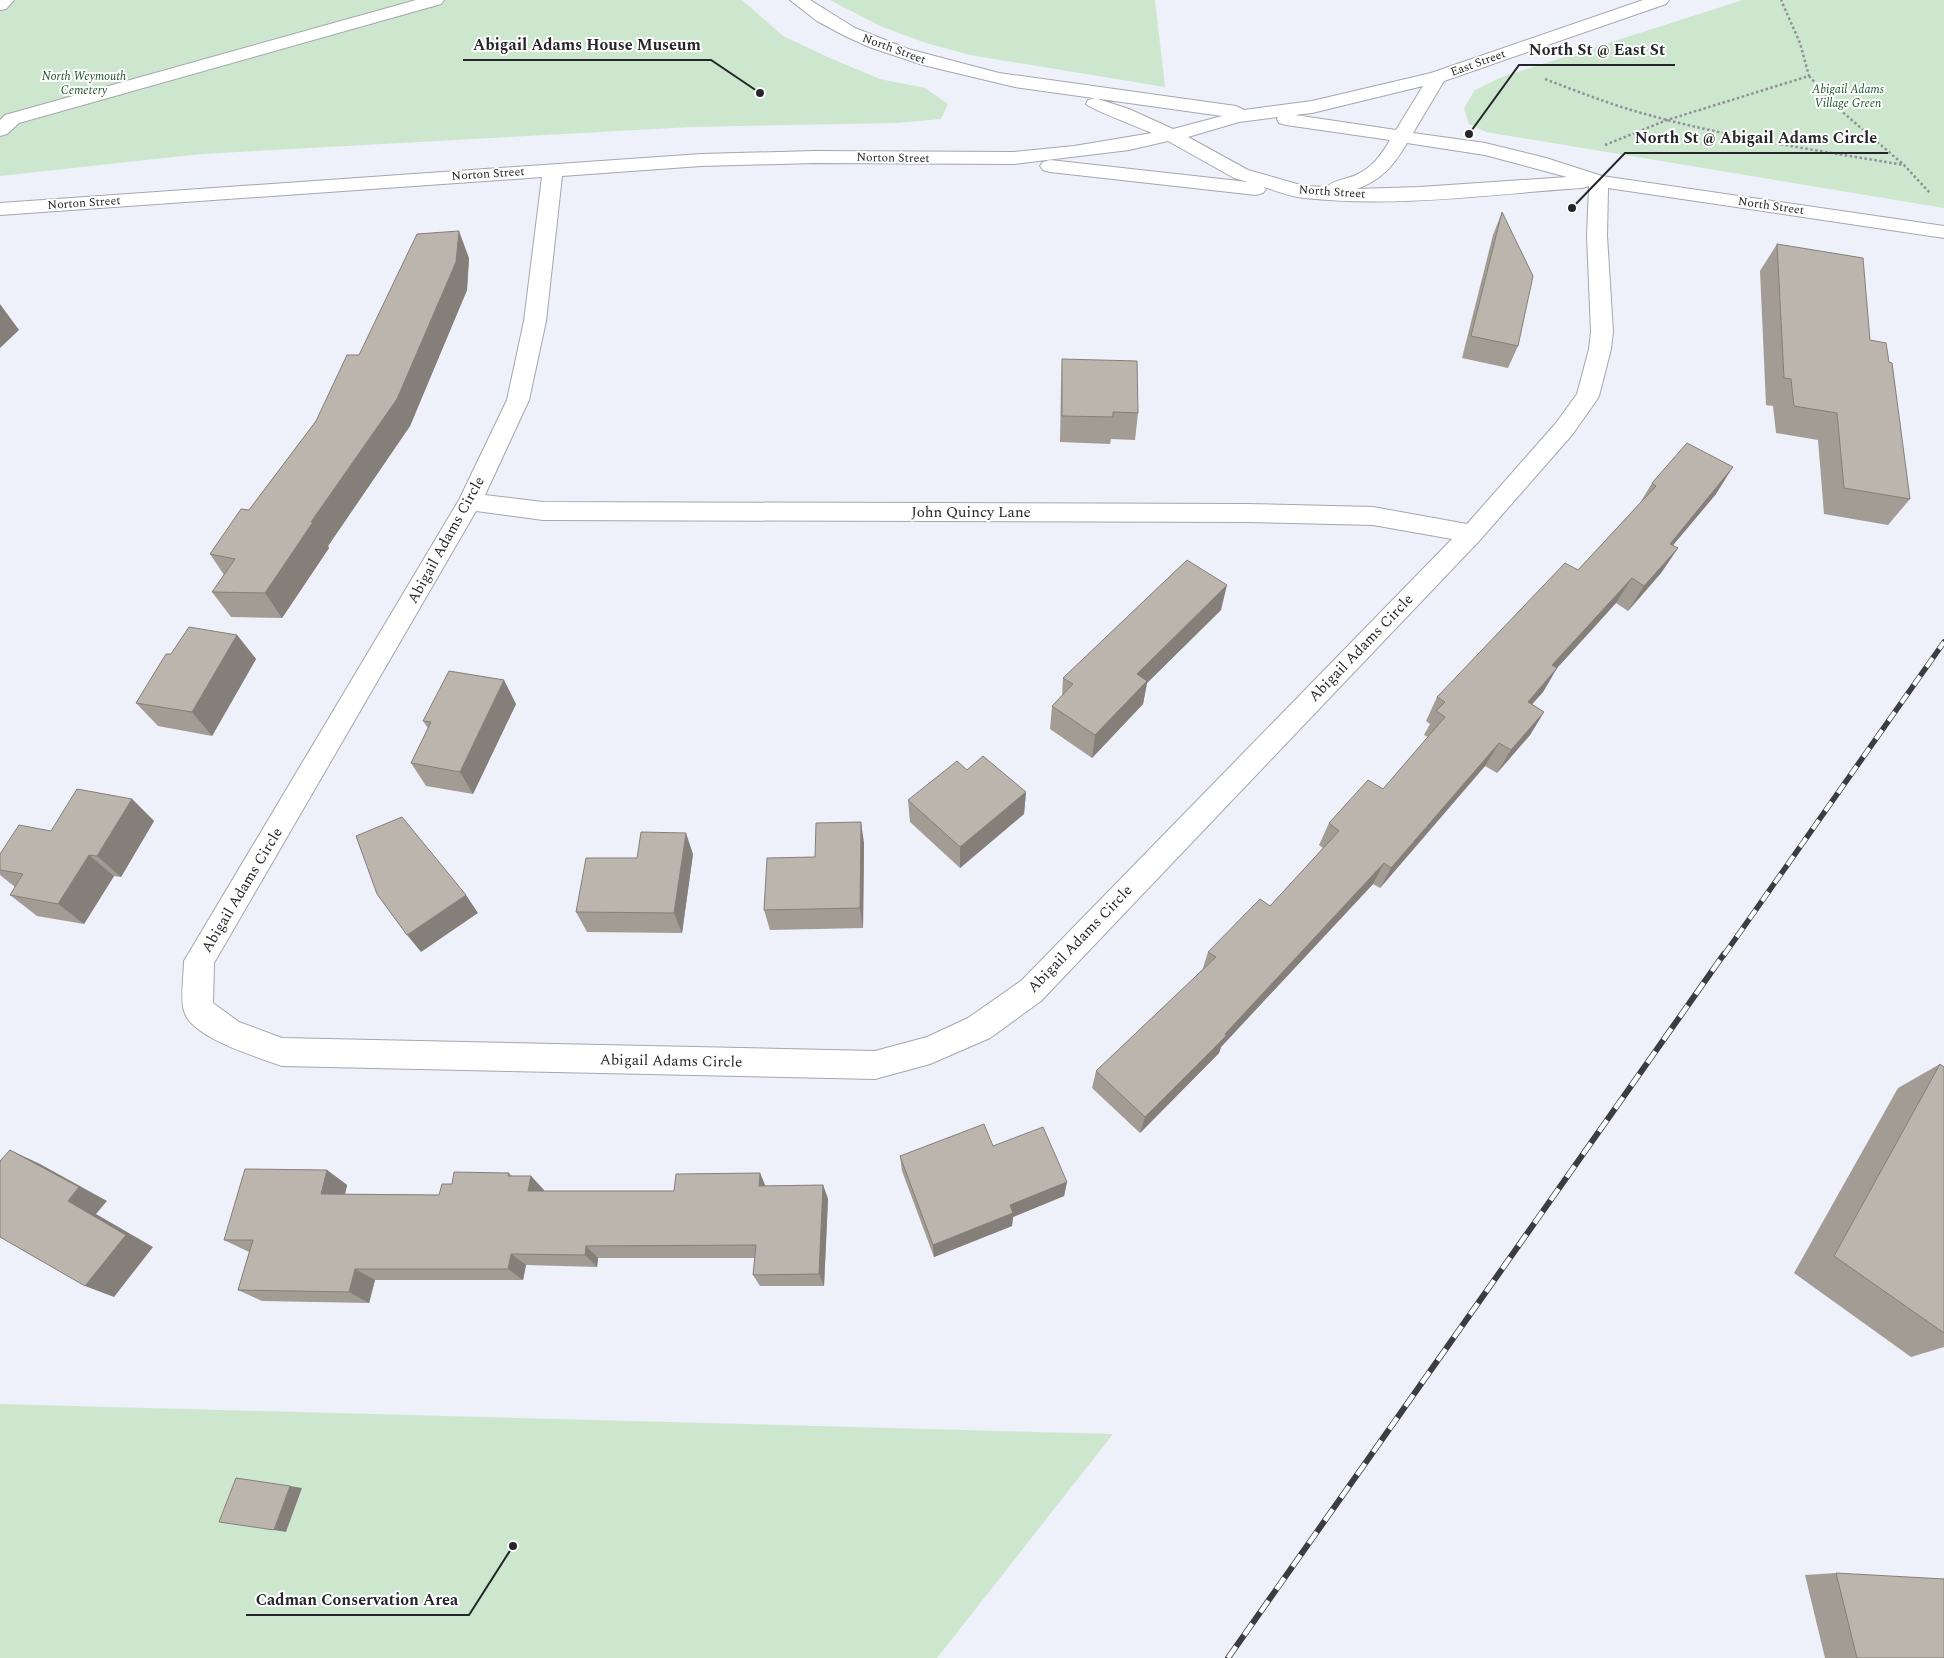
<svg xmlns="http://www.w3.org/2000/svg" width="1944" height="1658" viewBox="0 0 1944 1658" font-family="Spectral,serif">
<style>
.green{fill:#cce7cd}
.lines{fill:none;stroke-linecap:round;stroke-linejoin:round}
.minor-casing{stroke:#a5a6af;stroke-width:2}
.path{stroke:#909198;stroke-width:2.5;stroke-dasharray:2.5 2.5;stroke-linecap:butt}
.minor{fill:#fff;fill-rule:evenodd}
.rail-far1-casing{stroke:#3c3c41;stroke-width:5.5}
.rail-casing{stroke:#3c3c41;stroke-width:6}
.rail-far1{stroke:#fefefe;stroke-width:4;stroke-dasharray:11;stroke-linecap:butt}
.rail{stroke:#fefefe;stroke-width:4.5;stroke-dasharray:14;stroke-linecap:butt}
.wall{fill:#a29c95}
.shaded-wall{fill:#847f79}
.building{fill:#bcb5ad;stroke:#847f79}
.labels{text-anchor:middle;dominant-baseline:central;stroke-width:4;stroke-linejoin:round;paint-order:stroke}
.far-street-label{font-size:12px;fill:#26262a;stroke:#fefefe}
.far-park-label{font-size:12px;font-style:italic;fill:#1e5527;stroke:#fefefe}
.street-label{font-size:15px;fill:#26262a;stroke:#fefefe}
.leader{fill:none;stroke:#26262a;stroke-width:2}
.callout-dot{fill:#26262a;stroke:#fefefe;stroke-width:2}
.callout-label{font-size:16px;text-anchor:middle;font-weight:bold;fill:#26262a;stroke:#fefefe;stroke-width:4;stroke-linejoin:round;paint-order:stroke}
</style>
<rect width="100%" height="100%" fill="#eef0fa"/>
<g class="green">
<path d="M0,0H742L783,36L832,59L880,79L925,88L948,104L941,119L896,123L691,127L201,154L0,176Z"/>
<path d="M830,0H1155L1165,87L970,55L926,43L880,26Z"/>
<path d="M1743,0H1944V208L1486,132L1469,124L1464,108L1475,90L1502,77Z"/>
<path d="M0,1404L1113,1434L937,1658H0Z"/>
</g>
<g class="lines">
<g class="minor-casing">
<g id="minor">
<path d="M0,0H14L6,9L0,10Z"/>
<path d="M416,0H444L441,4L19,123L7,134L0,136V120L5,115Z"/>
<path d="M790,0H810L855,28L908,49L999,73L1236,106L1244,110L1312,101L1431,73L1643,0H1669L1666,4L1444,81L1413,133L1485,143L1546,158L1602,176L1944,226V238L1608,188L1607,236L1613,332L1611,349L1599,396L1596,401L1572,435L1480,540L1041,1001L990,1038L930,1064L875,1079L282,1066C258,1057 191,1038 184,1011C180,999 184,975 184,961L459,500L507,400L524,321L542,177L0,215V203L701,154L814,151L1014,152L1074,146L1152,133C1142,129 1089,108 1086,104L1088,100L1095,98L1129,109L1173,129L1222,116L1015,87L923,65L869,47L843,35L817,21ZM1423,86L1396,130L1295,115L1312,113ZM1278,117L1277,119L1279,123L1286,125L1390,140C1381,155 1373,167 1356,175C1348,179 1332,180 1327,187L1304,186L1248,170L1188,137L1239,122ZM1168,141L1234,178L1248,182L1050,160L1043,162L1040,166L1043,170L1050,172L1256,195L1263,193L1266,189L1264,187C1277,191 1291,197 1305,198C1395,208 1491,194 1582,188L1589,186L1587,236L1591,332L1589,349L1577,394L1556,423L1467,524L1373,507L1246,504L543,502L485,495L529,400L546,321L562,176L701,166L814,163L1014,164L1129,150ZM1407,143L1485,155L1567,177L1420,187L1357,189C1382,180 1394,165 1407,143ZM476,511L543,520L1246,522L1373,525L1452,539L1021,981L968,1018L927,1037L875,1051L282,1038L239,1022L213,1003L214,963Z"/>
</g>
</g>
<g class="path">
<path d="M1809,76L1839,109L1904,165L1930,193"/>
<path d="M1545,79C1576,91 1607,103 1638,112C1725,137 1815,150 1904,165"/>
<path d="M1605,145L1667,120L1809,76L1800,43L1781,0"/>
</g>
<use href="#minor" class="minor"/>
<g class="rail-far1-casing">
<path id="rail-far1" d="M1724,955L1944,642"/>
</g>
<g class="rail-casing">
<path id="rail" d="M1228,1658L1724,954"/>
</g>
<use href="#rail-far1" class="rail-far1"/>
<use href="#rail" class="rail"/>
</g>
<g class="wall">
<path d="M1502,212L1518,346L1508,368L1462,358L1493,235Z"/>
<path d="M1777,244L1870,340L1910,499L1888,525L1824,514L1818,440L1776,433L1773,406L1766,405L1760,271Z"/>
<path d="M469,258L467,290L410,426L328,546L329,548L282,618L231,617L212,592L224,575L210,554L249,510L316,421L359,355Z"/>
<path d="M1062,359L1138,413L1135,440L1111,439L1110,444L1060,442L1061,386Z"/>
<path d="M1652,483L1716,494L1673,545L1678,548L1661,573L1628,611L1616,603L1557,668L1543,692L1532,704L1544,712L1530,735L1497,773L1485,766L1380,888L1373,884L1221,1047L1219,1053L1140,1133L1092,1088L1096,1071L1202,971L1208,952L1270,906L1323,848L1319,845L1329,823L1383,789L1428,737L1424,735L1430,724L1426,721L1437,697L1578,570L1640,503Z"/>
<path d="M1221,610L1147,683L1143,704L1092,758L1050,729L1052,706L1062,696L1063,678Z"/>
<path d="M237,635L256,659L212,736L158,726L136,703L171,654Z"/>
<path d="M516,704L473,794L426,786L411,763L428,728L423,721Z"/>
<path d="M1026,792L1024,814L960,868L910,822L908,800Z"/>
<path d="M132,799L154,821L121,877L114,876L84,924L37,916L10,895L15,887L0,875V854L51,831Z"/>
<path d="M864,843L863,928L770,930L764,910L815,857Z"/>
<path d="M693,854L682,933L587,932L576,912L637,858Z"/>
<path d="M1940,1064L1944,1067V1347L1911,1357L1794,1273L1898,1088Z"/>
<path d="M993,1146L1067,1182L1064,1196L1013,1217L1012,1226L934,1257L902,1171L900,1156Z"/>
<path d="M327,1170L347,1185L345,1194L439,1195L452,1184L509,1173L512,1176H531L544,1191H674L766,1186L823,1185L828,1199L824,1286H760L753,1275L755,1258H598L597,1267L526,1265L523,1280H375L369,1303L262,1301L238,1290L249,1252L224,1240Z"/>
<path d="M1836,1573L1944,1658H1825L1805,1575Z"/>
</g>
<g class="shaded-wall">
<path d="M459,231L469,258L467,290L410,426L328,546L329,548L282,618L265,593L311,522Z"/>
<path d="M0,304L19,330L0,348Z"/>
<path d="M1733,467L1716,494L1653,569L1670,544Z"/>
<path d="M1678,548L1661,573L1628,611L1644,586Z"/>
<path d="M1632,578L1616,603L1538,689L1552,665Z"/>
<path d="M1227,585L1221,610L1147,683L1143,704L1092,758L1095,735L1137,674Z"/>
<path d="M237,635L256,659L212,736L192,712Z"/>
<path d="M1557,668L1543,692L1514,725L1528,702Z"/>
<path d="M504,680L516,704L473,794L460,772Z"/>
<path d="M1544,712L1530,735L1497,773L1511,750Z"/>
<path d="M1499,743L1485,766L1380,888L1391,868Z"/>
<path d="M1026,792L1024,814L960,868V847Z"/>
<path d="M132,799L154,821L121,877L97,856Z"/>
<path d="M861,822L864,843L863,928L860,908Z"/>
<path d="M686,833L693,854L682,933L674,913Z"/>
<path d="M89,855L114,876L84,924L58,904Z"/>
<path d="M1384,863L1373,884L1221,1047L1219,1053L1140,1133L1145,1117L1225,1034Z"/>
<path d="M466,895L478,913L421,952L407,935Z"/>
<path d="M10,1150L40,1164L107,1201L96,1214L153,1247L114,1297L85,1286Z"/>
<path d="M327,1170L347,1185L342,1208L321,1194Z"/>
<path d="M760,1173L766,1187L759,1186Z"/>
<path d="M531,1176L544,1190L542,1204L528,1191Z"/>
<path d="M1067,1182L1064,1196L1013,1217L1012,1226L934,1257L933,1245L1010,1205Z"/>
<path d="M823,1185L828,1199L824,1286L819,1274Z"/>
<path d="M586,1246L598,1258L597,1267L585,1255Z"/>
<path d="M511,1254L526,1265L523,1280L508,1269Z"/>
<path d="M355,1269L375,1280L369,1303L349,1292Z"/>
<path d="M290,1486L302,1488L286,1532L274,1530Z"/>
</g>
<g class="building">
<path d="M1502,212L1533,276L1518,346L1471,336Z"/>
<path d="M459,231L456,262L397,399L311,522H313L265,593L212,592L235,559L210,554L241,509L249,510L316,421L347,355H359L417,234Z"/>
<path d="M1777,244L1863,258L1870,340L1886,343L1889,362L1892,363L1910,499L1844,488L1837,413L1794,406L1791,379L1784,378Z"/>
<path d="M1062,359L1137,361L1138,413L1113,412V417L1062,416Z"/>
<path d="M1687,443L1733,467L1670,544L1678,548L1644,586L1632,578L1552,665L1557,668L1528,702L1544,712L1511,750L1499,743L1391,868L1384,863L1225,1034L1226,1036L1145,1117L1096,1071L1216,957L1208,952L1260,899L1270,906L1339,831L1329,823L1368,780L1383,789L1445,717L1436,711L1445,702L1437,697L1565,563L1578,570L1656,486L1652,483Z"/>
<path d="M1187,560L1227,585L1137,674L1147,681L1095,735L1052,706L1073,684L1063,678Z"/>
<path d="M189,627L237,635L192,712L136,703L166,654H171Z"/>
<path d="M449,671L504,680L460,772L411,763L431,722L423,721Z"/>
<path d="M983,756L1026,792L960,847L908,800L957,761L967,770Z"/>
<path d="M77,789L132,799L97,856L89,855L58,904L10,895L23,874L0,870V854L19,825L51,831Z"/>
<path d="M402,817L466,895L407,935L377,894L356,836Z"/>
<path d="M861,822L860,908L764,910L767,858L815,857L816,823Z"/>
<path d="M641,832L686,833L674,913L576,912L586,858H637Z"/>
<path d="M1940,1064L1944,1067V1333L1834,1256Z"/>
<path d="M984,1124L993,1146L1043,1127L1067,1182L1010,1205L1013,1213L933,1245L900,1156Z"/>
<path d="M10,1150L79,1187L68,1201L126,1235L85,1286L0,1237V1161Z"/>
<path d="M245,1169L327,1170L321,1194L439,1195L442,1184H452L454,1172L509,1173L508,1176H531L528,1191H674L676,1174L760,1173L759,1186L823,1185L819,1274L753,1275L756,1245L586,1246L585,1255L511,1254L508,1269H355L349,1292L238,1290L253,1240H224Z"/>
<path d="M236,1478L290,1486L274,1530L219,1522Z"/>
<path d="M1836,1573L1944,1579V1658H1857Z"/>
</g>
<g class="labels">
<g class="far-street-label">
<text transform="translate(894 49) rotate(20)">North Street</text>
<text transform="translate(1478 63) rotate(-20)">East Street</text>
<text transform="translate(893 158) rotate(1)">Norton Street</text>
<text transform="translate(488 174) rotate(-4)">Norton Street</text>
<text transform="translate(1332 192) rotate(4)">North Street</text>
<text transform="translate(84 203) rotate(-4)">Norton Street</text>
<text transform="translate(1771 206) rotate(8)">North Street</text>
</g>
<g class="far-park-label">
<text x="84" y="76">North Weymouth<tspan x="84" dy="14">Cemetery</tspan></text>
<text x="1848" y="89">Abigail Adams<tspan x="1848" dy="14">Village Green</tspan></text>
</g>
<g class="street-label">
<text x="971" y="512">John Quincy Lane</text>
<text transform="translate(446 540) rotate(-61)">Abigail Adams Circle</text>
<text transform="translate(1361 648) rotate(-46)">Abigail Adams Circle</text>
<text transform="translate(242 890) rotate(-59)">Abigail Adams Circle</text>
<text transform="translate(1080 939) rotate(-46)">Abigail Adams Circle</text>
<text transform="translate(671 1061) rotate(1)">Abigail Adams Circle</text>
</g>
</g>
<path class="leader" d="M760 93L711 60H463M1469 134L1519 65H1675M1572 208L1625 153H1888M513 1546L469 1615H246"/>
<g class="callout-dot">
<circle cx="760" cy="93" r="5"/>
<circle cx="1469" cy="134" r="5"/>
<circle cx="1572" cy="208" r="5"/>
<circle cx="513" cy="1546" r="5"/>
</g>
<g class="callout-label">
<text x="587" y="50">Abigail Adams House Museum</text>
<text x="1597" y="55">North St @ East St</text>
<text x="1756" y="143">North St @ Abigail Adams Circle</text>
<text x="357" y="1605">Cadman Conservation Area</text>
</g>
</svg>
